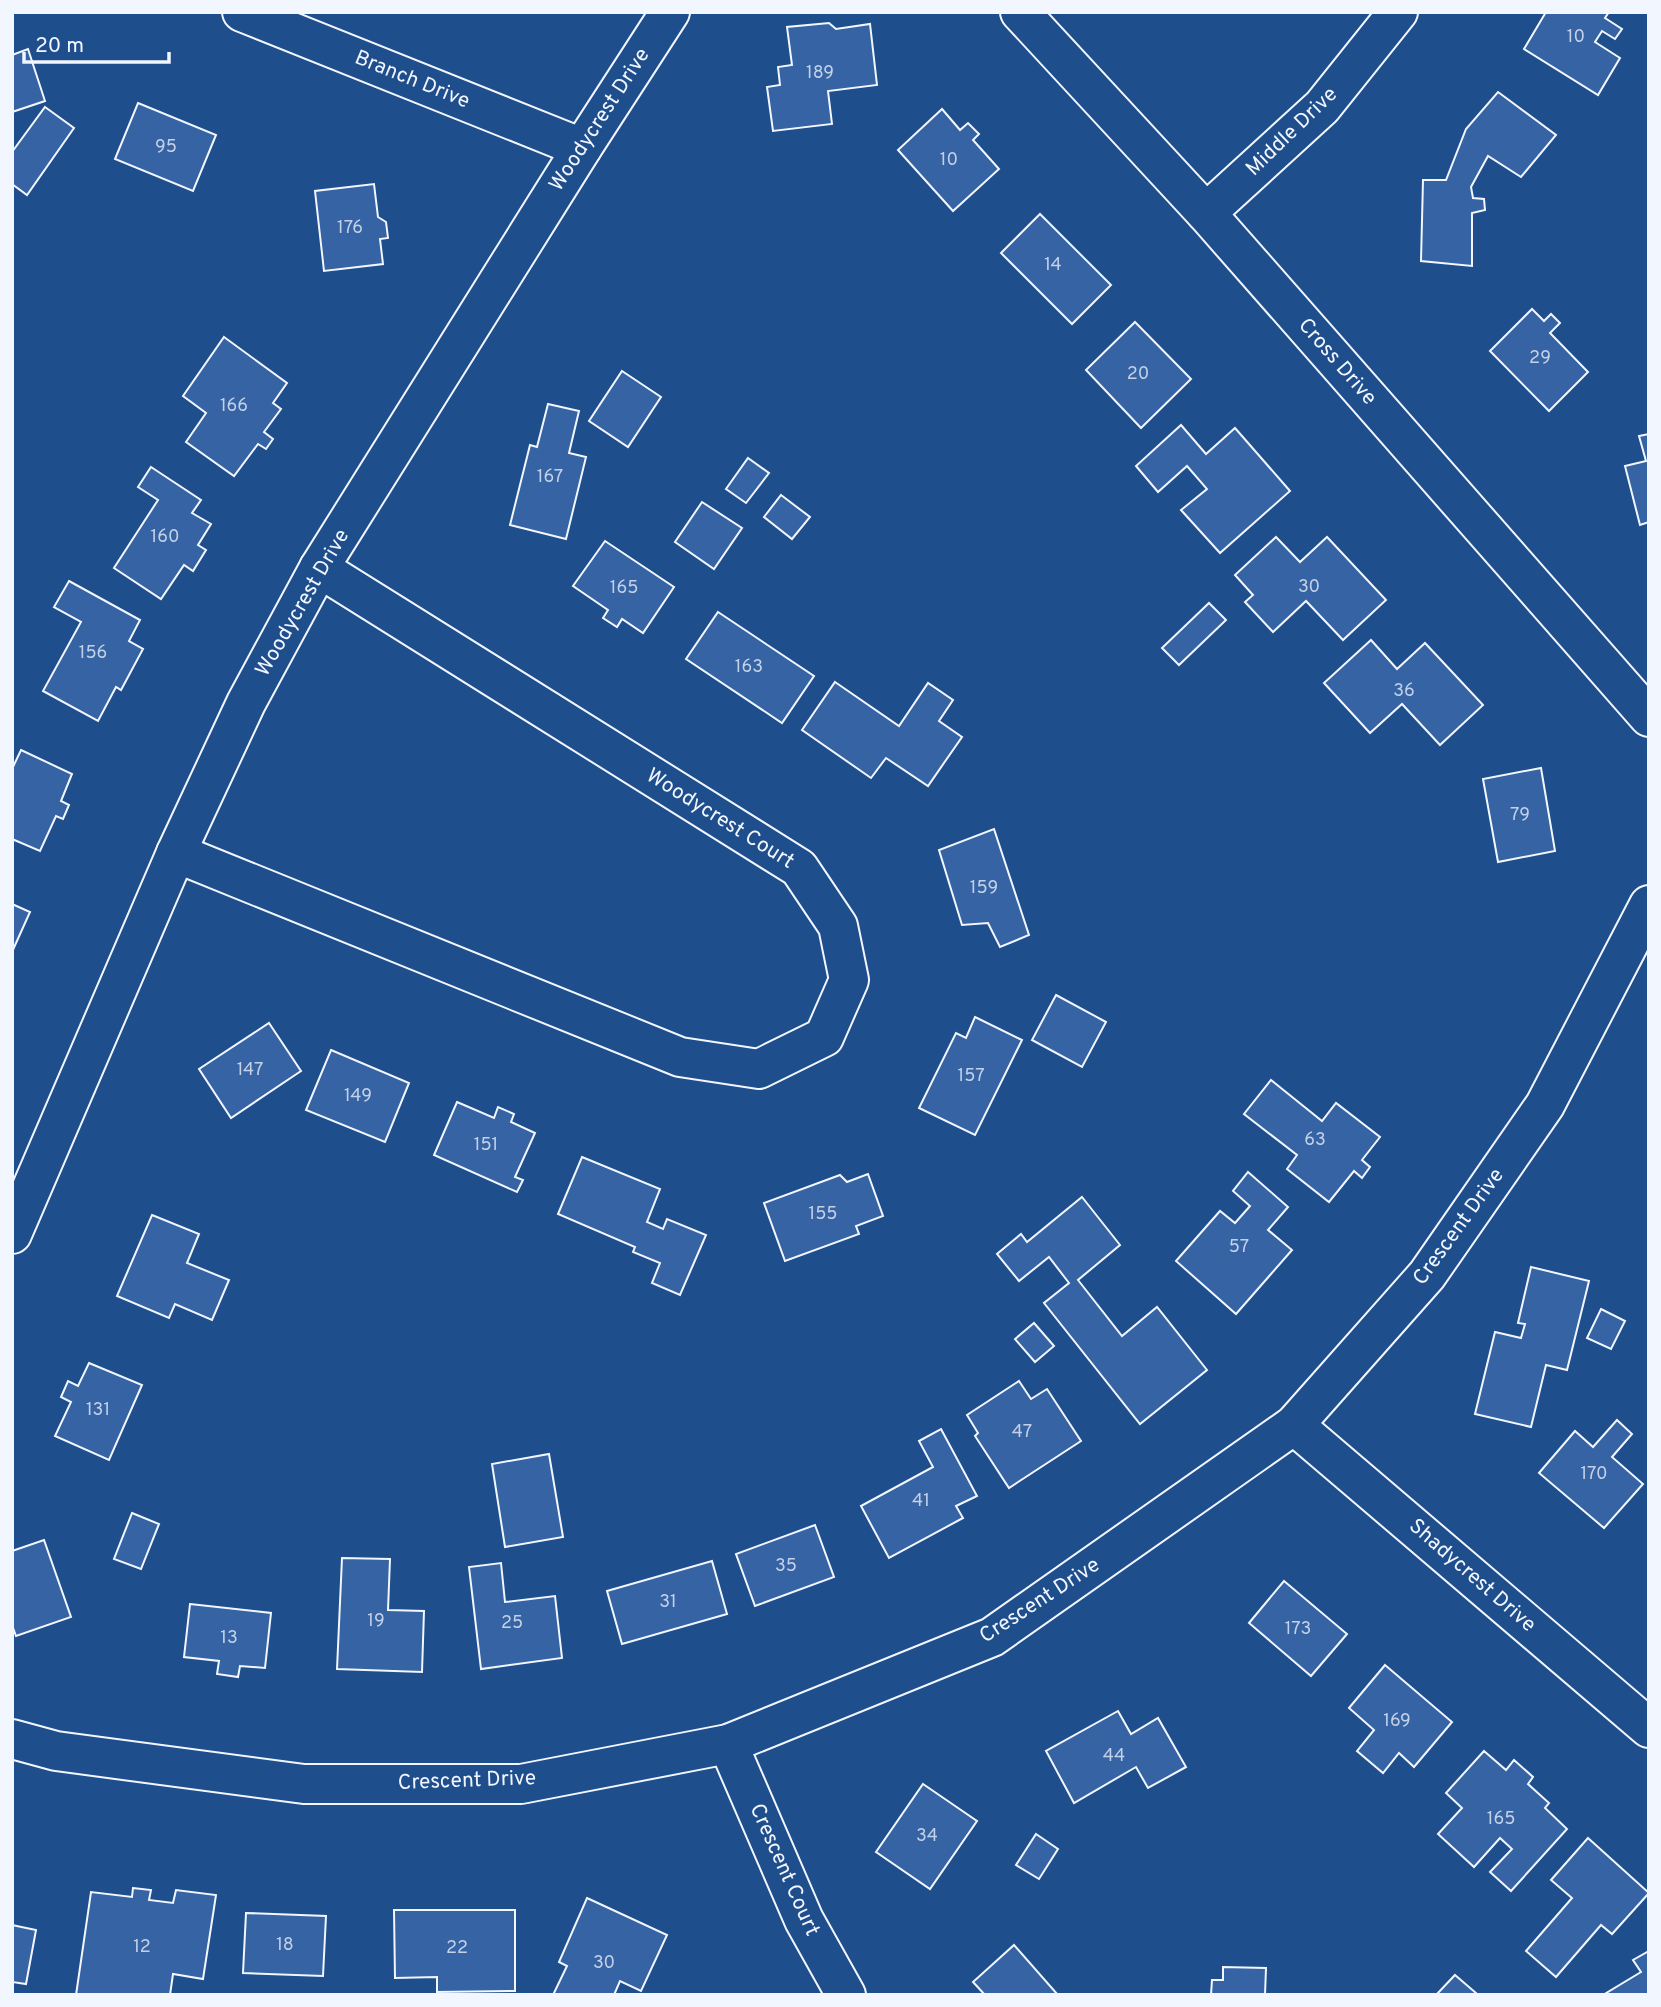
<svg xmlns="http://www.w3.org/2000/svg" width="1661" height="2007" viewBox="0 0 1661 2007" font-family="Overpass,sans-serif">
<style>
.building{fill:#3563a3;stroke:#f2f6ff;stroke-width:2}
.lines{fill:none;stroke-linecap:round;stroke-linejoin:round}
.street-casing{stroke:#f2f6ff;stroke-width:42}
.street{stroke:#1f4e8c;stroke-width:38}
.labels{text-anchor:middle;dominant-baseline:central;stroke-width:5;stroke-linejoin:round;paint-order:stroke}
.number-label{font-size:18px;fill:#c3d1e8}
.street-label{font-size:21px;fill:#f2f6ff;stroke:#1f4e8c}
</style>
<rect width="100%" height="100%" fill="#1f4e8c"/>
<g class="building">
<path d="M1546,12H1609L1605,18L1622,29L1615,39L1602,31L1595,42L1620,58L1598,95L1524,49Z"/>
<path d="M829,23L836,29L870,24L877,85L828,91L832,124L773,131L767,87L780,85L778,67L792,65L787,27Z"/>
<path d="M28,49L45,101L12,112V55Z"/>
<path d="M1498,92L1556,135L1521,177L1488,156L1471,187L1473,198L1484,199L1485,210L1472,213V266L1421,261L1423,180H1446L1466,129Z"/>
<path d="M138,103L216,135L193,191L115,159Z"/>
<path d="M45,107L74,128L27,195L12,184V152Z"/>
<path d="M942,109L960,130L968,123L979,134L973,140L999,169L953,211L898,150Z"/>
<path d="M374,184L378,217L386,222L388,238L380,239L383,264L324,271L315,191Z"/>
<path d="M1040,214L1111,285L1072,324L1001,253Z"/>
<path d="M1532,309L1544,321L1551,314L1560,323L1550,333L1588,372L1549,411L1490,351Z"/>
<path d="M1135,322L1191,379L1141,428L1086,370Z"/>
<path d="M224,337L287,383L273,403L281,409L264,432L273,439L266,449L258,444L234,476L186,442L206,413L183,396Z"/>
<path d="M622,371L661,397L628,447L589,421Z"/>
<path d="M548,404L579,411L569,453L586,457L566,539L510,525L530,445L537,447Z"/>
<path d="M1181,425L1206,454L1235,428L1290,491L1220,553L1181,510L1207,489L1187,466L1158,492L1136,466Z"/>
<path d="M1649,434V522L1640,525L1625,466L1646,461L1639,436Z"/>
<path d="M748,458L769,473L746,503L726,489Z"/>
<path d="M151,467L201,500L192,513L211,524L198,545L206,550L193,571L184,565L161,599L114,568L158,500L138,487Z"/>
<path d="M781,495L810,517L792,539L764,517Z"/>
<path d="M702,502L742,528L714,569L675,542Z"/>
<path d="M1276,537L1300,562L1327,537L1386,600L1343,640L1306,601L1273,632L1245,602L1253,595L1235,575Z"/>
<path d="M605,541L674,587L643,633L622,619L617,627L603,618L608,610L573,586Z"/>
<path d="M69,581L140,620L129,641L143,649L121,690L116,687L98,721L43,691L81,622L54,607Z"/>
<path d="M1209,603L1226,620L1179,665L1162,648Z"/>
<path d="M718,612L814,676L782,723L686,659Z"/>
<path d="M1371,640L1397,669L1425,643L1483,705L1440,745L1402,704L1370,733L1324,683Z"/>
<path d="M835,682L899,726L928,683L953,700L939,721L962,737L928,786L886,758L871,778L802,730Z"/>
<path d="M21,750L72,774L61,801L69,805L63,819L56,816L40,851L12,839V769Z"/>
<path d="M1541,768L1555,851L1498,862L1483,779Z"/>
<path d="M994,829L1029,935L1000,947L988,923L962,925L939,850Z"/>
<path d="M12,904L30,912L12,952Z"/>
<path d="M1056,995L1106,1022L1082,1067L1032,1040Z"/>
<path d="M975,1017L1022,1040L975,1135L919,1108L956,1033L966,1038Z"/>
<path d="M269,1023L301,1071L231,1118L199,1069Z"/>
<path d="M331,1050L409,1083L385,1142L306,1110Z"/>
<path d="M1271,1080L1322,1121L1336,1103L1380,1137L1362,1160L1370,1167L1362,1178L1354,1171L1329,1202L1287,1169L1297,1155L1244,1114Z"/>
<path d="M457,1102L494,1118L498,1107L514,1114L511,1122L535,1133L515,1177L523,1180L517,1192L434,1155Z"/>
<path d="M582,1157L660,1189L647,1222L663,1229L667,1219L706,1235L680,1295L652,1283L660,1263L633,1252L635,1247L558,1214Z"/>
<path d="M1248,1172L1288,1207L1268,1230L1292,1250L1236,1314L1176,1261L1220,1211L1235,1223L1250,1206L1233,1191Z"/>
<path d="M868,1174L883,1216L856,1226L859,1234L785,1261L764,1203L840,1175L847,1182Z"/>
<path d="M1082,1197L1120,1245L1078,1280L1122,1336L1157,1307L1207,1370L1140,1424L1044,1303L1069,1283L1049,1257L1019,1281L997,1254L1021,1234L1027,1242Z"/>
<path d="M152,1215L199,1234L187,1263L229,1280L212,1320L175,1304L169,1318L117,1296Z"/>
<path d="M1531,1267L1589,1281L1567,1370L1546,1365L1531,1427L1475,1414L1495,1332L1521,1338L1525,1324L1518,1323Z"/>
<path d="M1601,1309L1625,1321L1611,1349L1587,1338Z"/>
<path d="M1034,1323L1054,1346L1035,1362L1015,1339Z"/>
<path d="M89,1363L142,1385L109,1460L55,1436L71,1402L61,1397L68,1381L78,1386Z"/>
<path d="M1019,1381L1031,1399L1047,1389L1081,1441L1009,1488L975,1436L978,1433L967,1415Z"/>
<path d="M1617,1420L1632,1434L1612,1457L1643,1484L1604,1528L1539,1473L1575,1431L1593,1447Z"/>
<path d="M941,1429L977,1496L956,1506L963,1518L889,1558L861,1506L933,1467L919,1441Z"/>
<path d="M549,1454L563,1537L505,1547L492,1464Z"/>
<path d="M132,1513L159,1524L141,1569L114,1559Z"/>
<path d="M815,1525L834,1577L755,1606L736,1554Z"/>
<path d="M44,1540L71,1617L16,1636L12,1625V1551Z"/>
<path d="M342,1558L390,1559L388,1610L424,1611L422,1672L337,1669Z"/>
<path d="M712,1561L727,1614L622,1644L607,1591Z"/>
<path d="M501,1563L505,1602L555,1596L562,1658L481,1669L469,1567Z"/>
<path d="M1284,1581L1347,1634L1311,1676L1249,1623Z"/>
<path d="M190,1604L271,1613L265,1668L240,1666L238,1677L217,1674L219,1661L184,1657Z"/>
<path d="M1385,1665L1452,1722L1414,1767L1399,1753L1383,1773L1357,1751L1374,1730L1349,1708Z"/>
<path d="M1118,1711L1131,1734L1158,1718L1186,1767L1148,1788L1136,1767L1074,1803L1046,1751Z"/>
<path d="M1484,1751L1506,1770L1514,1760L1533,1777L1528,1784L1549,1803L1545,1808L1567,1829L1511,1891L1490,1872L1512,1849L1500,1838L1474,1867L1438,1834L1462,1808L1446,1793Z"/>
<path d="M923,1784L977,1821L930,1889L876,1852Z"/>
<path d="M1036,1834L1058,1849L1039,1879L1016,1865Z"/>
<path d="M1588,1838L1649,1893L1612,1934L1601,1925L1556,1977L1526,1951L1572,1898L1551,1880Z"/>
<path d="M133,1888L151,1890L149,1900L173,1903L176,1890L216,1895L203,1979L173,1974L170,1995H76L91,1892L132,1897Z"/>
<path d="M587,1898L667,1935L641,1991L620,1981L614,1995H553L567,1966L559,1962Z"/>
<path d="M394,1910H515V1991L437,1992V1977L395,1978Z"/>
<path d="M246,1913L326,1916L323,1976L243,1973Z"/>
<path d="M12,1925L36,1930L26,1984L12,1982Z"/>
<path d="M1014,1945L1058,1995H985L973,1982Z"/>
<path d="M1649,1951V1995H1603L1641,1972L1633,1960Z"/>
<path d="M1223,1967L1266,1968L1265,1995H1211L1212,1980H1223Z"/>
<path d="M1455,1975L1476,1993L1474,1995H1436Z"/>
</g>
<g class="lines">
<g class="street-casing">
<g id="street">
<path d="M242,12L582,148"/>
<path d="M1020,12L1206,213L1649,717"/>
<path d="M1206,213L1322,107L1398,12"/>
<path d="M176,853L680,1057L759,1069L824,1037L849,980L838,926L799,868L319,568"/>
<path d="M12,1234L176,853L246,703L319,568L582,148L670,12"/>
<path d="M1294,1425L1649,1728"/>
<path d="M12,1739L56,1751L304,1784H521L728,1744L992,1637L1294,1425L1427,1275L1545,1105L1649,905"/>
<path d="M728,1744L804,1920L846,1995"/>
</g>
</g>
<use href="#street" class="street"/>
</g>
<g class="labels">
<g class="number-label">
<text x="1576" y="37">10</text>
<text x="820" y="73">189</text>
<text x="166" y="147">95</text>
<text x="949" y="160">10</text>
<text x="350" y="228">176</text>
<text x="1053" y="265">14</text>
<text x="1540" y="358">29</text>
<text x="1138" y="374">20</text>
<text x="234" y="406">166</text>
<text x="550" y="477">167</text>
<text x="165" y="537">160</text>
<text x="1309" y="587">30</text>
<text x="624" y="588">165</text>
<text x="93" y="653">156</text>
<text x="749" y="667">163</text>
<text x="1404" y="691">36</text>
<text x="1520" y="815">79</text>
<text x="984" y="888">159</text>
<text x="250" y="1070">147</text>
<text x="971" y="1076">157</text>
<text x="358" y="1096">149</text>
<text x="1315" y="1140">63</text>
<text x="486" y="1145">151</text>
<text x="823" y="1214">155</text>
<text x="1239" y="1247">57</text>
<text x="98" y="1410">131</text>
<text x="1022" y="1432">47</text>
<text x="1594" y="1474">170</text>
<text x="921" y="1501">41</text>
<text x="786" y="1566">35</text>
<text x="668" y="1602">31</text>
<text x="376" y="1621">19</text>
<text x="512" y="1623">25</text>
<text x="1298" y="1629">173</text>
<text x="229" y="1638">13</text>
<text x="1397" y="1721">169</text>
<text x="1114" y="1756">44</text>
<text x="1501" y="1819">165</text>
<text x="927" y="1836">34</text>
<text x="285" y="1945">18</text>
<text x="142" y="1947">12</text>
<text x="457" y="1948">22</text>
<text x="604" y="1963">30</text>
</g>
<g class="street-label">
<text transform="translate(412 80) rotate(22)">Branch Drive</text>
<text transform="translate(600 120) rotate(-57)">Woodycrest Drive</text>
<text transform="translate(1292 132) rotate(-44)">Middle Drive</text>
<text transform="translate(1337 362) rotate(49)">Cross Drive</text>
<text transform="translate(303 603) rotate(-60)">Woodycrest Drive</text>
<text transform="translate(720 819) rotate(32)">Woodycrest Court</text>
<text transform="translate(1459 1227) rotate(-54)">Crescent Drive</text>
<text transform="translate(1472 1576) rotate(41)">Shadycrest Drive</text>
<text transform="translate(1040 1601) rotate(-33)">Crescent Drive</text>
<text transform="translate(467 1781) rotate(-2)">Crescent Drive</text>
<text transform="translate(784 1870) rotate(66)">Crescent Court</text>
</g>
</g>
<rect width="1661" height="2007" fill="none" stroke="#f2f6ff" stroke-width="28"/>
<path d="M24 52v10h145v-10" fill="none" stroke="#f2f6ff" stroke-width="3.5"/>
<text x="35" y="52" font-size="21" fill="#f2f6ff" stroke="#1f4e8c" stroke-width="5" paint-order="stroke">20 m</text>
</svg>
